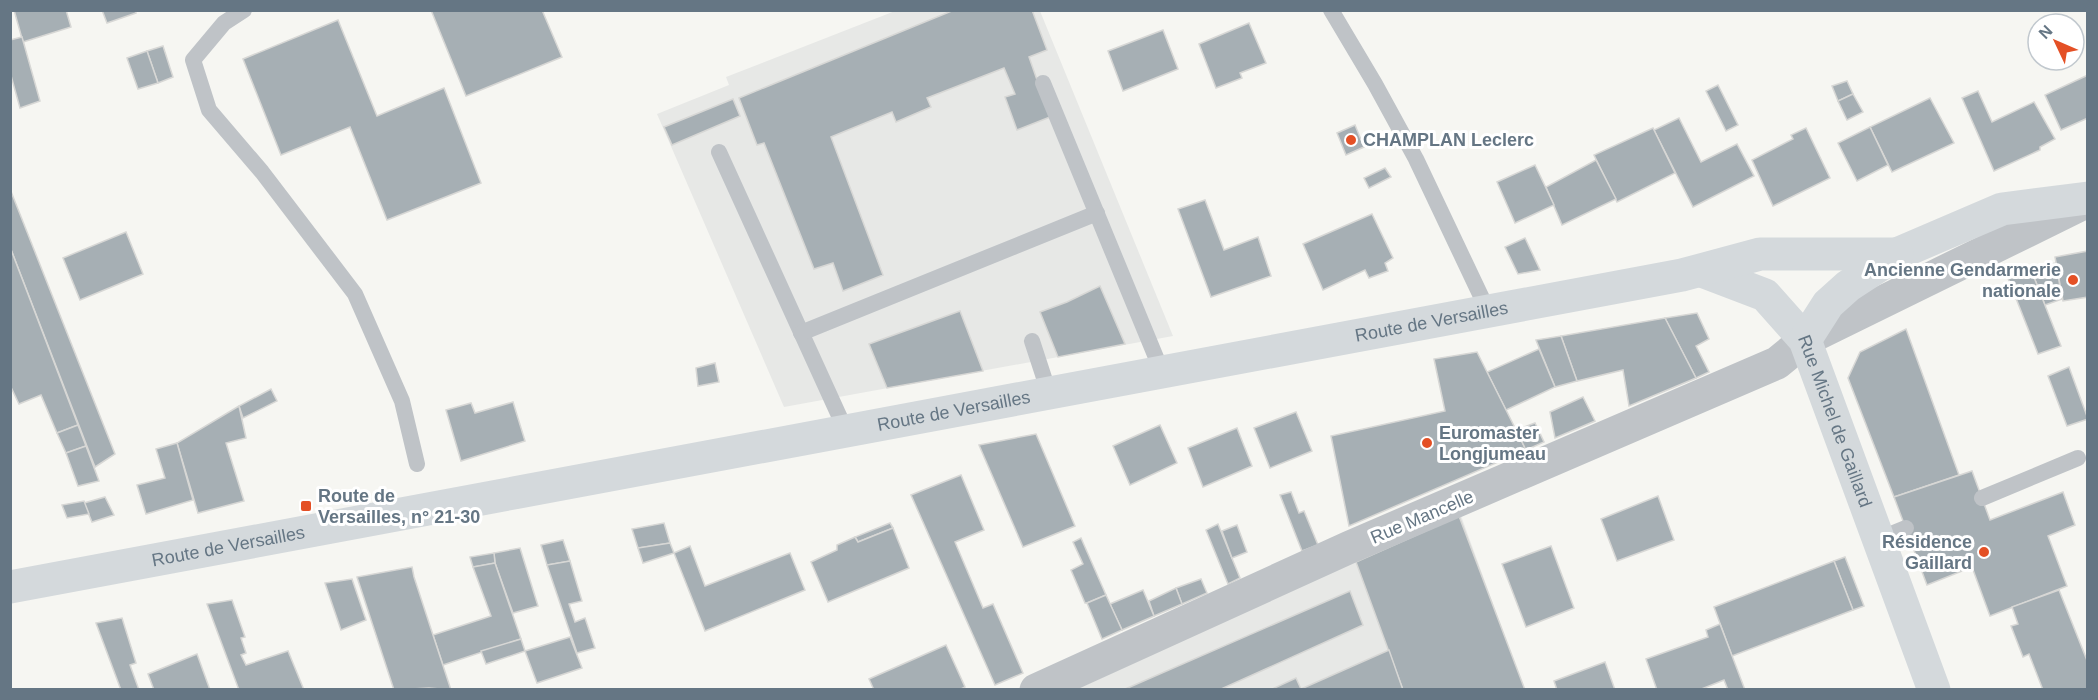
<svg xmlns="http://www.w3.org/2000/svg" width="2098" height="700" viewBox="0 0 2098 700" font-family="Arial,sans-serif">
<style>
.built{fill:#e7e8e6}
.building{fill:#a6afb4;stroke:#d7d7d5;stroke-width:1.5}
.lines{fill:none;stroke-linecap:round;stroke-linejoin:round}
.lane{stroke:#bfc3c7;stroke-width:16}
.street{stroke:#bfc3c7;stroke-width:33}
.secondary{stroke:#d4d9dc;stroke-width:33}
.poi-dot{fill:#e45025;stroke:#fff;stroke-width:2}
.labels{text-anchor:middle;dominant-baseline:central;stroke-width:6;stroke-linejoin:round;paint-order:stroke}
.poi-label{font-size:18px;font-weight:bold;fill:#657684;stroke:#fff;text-anchor:start}
.street-label{font-size:18px;fill:#657684;stroke:#fff}
</style>
<rect width="100%" height="100%" fill="#f6f6f2"/>
<g class="built">
<path d="M895,11H1040L1173,336L784,407L657,114L729,85L726,77Z"/>
<path d="M1460,513L1524,689L1075,690Z"/>
</g>
<g class="building">
<path d="M14,10H66L71,27L23,42Z"/>
<path d="M102,10H135L136,13L107,23Z"/>
<path d="M431,10H542L562,57L466,96Z"/>
<path d="M954,10H1032L1047,50L1029,57L1050,117L1017,130L1005,97L1015,94L1004,68L927,98L931,107L896,122L892,112L831,137L883,275L843,291L833,263L814,269L764,143L757,145L739,98Z"/>
<path d="M338,20L377,116L444,88L481,183L387,220L350,127L281,155L243,59Z"/>
<path d="M1249,23L1266,63L1240,73L1242,78L1216,88L1199,44Z"/>
<path d="M1163,30L1178,69L1123,91L1108,51Z"/>
<path d="M22,37L40,101L20,108L10,72V40Z"/>
<path d="M163,46L173,77L158,83L147,51Z"/>
<path d="M147,51L158,83L138,89L127,58Z"/>
<path d="M2088,75V118L2061,130L2045,95Z"/>
<path d="M1847,81L1853,94L1838,101L1832,86Z"/>
<path d="M1718,85L1738,125L1726,131L1706,91Z"/>
<path d="M1978,91L1992,122L2034,102L2055,139L2040,147V150L1994,171L1962,98Z"/>
<path d="M1853,94L1863,112L1847,120L1838,101Z"/>
<path d="M1930,98L1954,143L1892,172L1870,127Z"/>
<path d="M733,99L740,116L672,145L664,127Z"/>
<path d="M1679,118L1701,162L1737,144L1754,176L1693,207L1654,130Z"/>
<path d="M1355,125L1364,147L1346,155L1337,133Z"/>
<path d="M1870,127L1888,165L1857,181L1838,143Z"/>
<path d="M1653,128L1675,173L1617,202L1594,155Z"/>
<path d="M1806,128L1830,178L1773,206L1752,160L1793,139L1791,135Z"/>
<path d="M1596,160L1616,199L1562,225L1546,187Z"/>
<path d="M1535,165L1554,205L1515,223L1497,182Z"/>
<path d="M1385,168L1391,177L1369,188L1364,178Z"/>
<path d="M10,189L115,454L95,467L10,247Z"/>
<path d="M1205,200L1224,250L1258,237L1271,276L1211,297L1178,209Z"/>
<path d="M1372,214L1393,258L1385,263L1388,271L1369,278L1365,270L1323,290L1303,244Z"/>
<path d="M126,232L143,274L80,300L63,258Z"/>
<path d="M1525,238L1540,270L1518,274L1505,247Z"/>
<path d="M10,247L78,425L57,433L41,395L19,404L10,385Z"/>
<path d="M2088,251V297L2063,301L2055,257Z"/>
<path d="M2056,263L2062,299L2045,305L2030,267Z"/>
<path d="M2030,267L2061,346L2038,354L2008,278Z"/>
<path d="M1100,286L1125,344L1058,357L1040,312L1067,302Z"/>
<path d="M960,311L983,371L887,388L869,344Z"/>
<path d="M1697,313L1709,339L1696,346L1709,372L1696,378L1665,318Z"/>
<path d="M1665,318L1696,378L1629,406L1623,370L1577,381L1561,336Z"/>
<path d="M1906,329L1959,475L1894,497L1848,378L1860,352Z"/>
<path d="M1561,336L1577,381L1555,387L1536,340Z"/>
<path d="M1539,349L1555,387L1506,410L1487,372Z"/>
<path d="M1477,352L1526,450L1349,526L1331,436L1445,411L1434,359Z"/>
<path d="M715,363L719,382L698,386L696,368Z"/>
<path d="M2069,367L2088,419L2067,426L2048,376Z"/>
<path d="M271,389L277,401L243,418L239,406Z"/>
<path d="M1583,397L1595,421L1555,438L1550,412Z"/>
<path d="M513,402L525,441L461,461L446,410L471,403L475,413Z"/>
<path d="M239,406L246,438L226,443L244,501L198,513L177,443Z"/>
<path d="M1296,412L1312,451L1270,468L1254,428Z"/>
<path d="M1535,423L1544,442L1526,450L1516,430Z"/>
<path d="M78,425L86,446L66,453L57,433Z"/>
<path d="M1160,425L1177,463L1130,485L1113,446Z"/>
<path d="M1237,428L1252,466L1203,487L1188,448Z"/>
<path d="M1036,434L1075,526L1023,547L979,445Z"/>
<path d="M177,443L193,500L146,514L137,485L165,478L156,449Z"/>
<path d="M86,446L99,481L78,486L66,453Z"/>
<path d="M1972,471L1990,520L2063,492L2075,525L2048,536L2067,586L1990,616L1972,567L1927,585L1894,497Z"/>
<path d="M961,475L984,530L955,542L983,608L993,604L1023,673L995,685L911,495Z"/>
<path d="M1291,492L1299,513L1304,511L1318,545L1302,551L1280,495Z"/>
<path d="M1658,496L1674,540L1617,561L1601,519Z"/>
<path d="M105,497L114,515L92,522L84,503Z"/>
<path d="M84,501L89,514L67,518L62,505Z"/>
<path d="M1459,516L1525,690H1403L1356,562Z"/>
<path d="M664,523L670,543L638,548L632,529Z"/>
<path d="M890,523L893,528L858,542L855,537Z"/>
<path d="M1218,524L1240,578L1228,584L1206,530Z"/>
<path d="M1237,525L1247,552L1232,558L1222,531Z"/>
<path d="M893,528L909,568L828,602L811,562L837,550V545L855,537L858,542Z"/>
<path d="M1081,538L1106,595L1087,603H1085L1071,570L1083,564L1073,542Z"/>
<path d="M563,540L570,561L547,565L541,545Z"/>
<path d="M670,543L674,553L643,563L638,548Z"/>
<path d="M690,546L705,586L790,553L805,590L705,631L674,553Z"/>
<path d="M1551,546L1574,608L1526,627L1502,564Z"/>
<path d="M520,548L538,606L513,613L495,563L494,553Z"/>
<path d="M494,553L495,563L473,567L470,557Z"/>
<path d="M1845,557L1864,606L1853,610L1834,561Z"/>
<path d="M570,561L582,601L569,604L575,622L585,618L595,648L577,653L547,565Z"/>
<path d="M1834,561L1853,610L1732,656L1714,607Z"/>
<path d="M495,563L521,639L443,665L433,635L491,616L473,567Z"/>
<path d="M412,567L414,577L451,690L429,688L394,690L357,577Z"/>
<path d="M352,579L366,620L341,630L325,583Z"/>
<path d="M1201,579L1207,593L1182,604L1176,588Z"/>
<path d="M1176,588L1182,604L1154,616L1149,601Z"/>
<path d="M1143,590L1154,616L1122,630L1110,604Z"/>
<path d="M2059,590L2088,663V690H2043L2029,654L2023,657L2011,626L2018,624L2012,607Z"/>
<path d="M1350,591L1363,625L1219,690H1123Z"/>
<path d="M1106,595L1122,630L1102,639L1087,603Z"/>
<path d="M232,600L245,637L241,638L246,653L241,655L246,665L288,651L304,690H239L207,604Z"/>
<path d="M122,618L136,663L130,665L139,690H121L96,623Z"/>
<path d="M1720,624L1745,690H1728L1724,680L1699,690H1657L1646,659L1708,637L1706,630Z"/>
<path d="M570,637L582,668L537,683L525,651Z"/>
<path d="M521,639L525,651L486,664L481,651Z"/>
<path d="M946,645L965,687L959,690H874L869,679Z"/>
<path d="M1389,650L1403,690H1298L1301,689Z"/>
<path d="M197,654L210,690H154L148,674Z"/>
<path d="M1605,662L1615,690H1557L1554,681Z"/>
<path d="M1296,678L1301,689L1270,690Z"/>
</g>
<g class="lines">
<g class="lane">
<path d="M244,10L224,23L193,60L209,110L262,172L355,294L402,401L417,464"/>
<path d="M1331,10L1375,84L1416,159L1488,311"/>
<path d="M1043,83L1162,372"/>
<path d="M719,152L846,431"/>
<path d="M801,333L1097,213"/>
<path d="M1032,341L1049,393"/>
<path d="M1982,498L2078,458"/>
<path d="M1879,539L1906,528"/>
</g>
<path class="street" d="M1036,690L1350,547L1777,363L1805,340L2088,201"/>
<g class="secondary">
<path id="s1" d="M1702,271L1765,295L1805,340L1934,690"/>
<path d="M1805,340L1828,304L1848,286L1897,254L2002,209L2088,198"/>
<path id="s2" d="M10,587L1682,275L1760,254H1897"/>
</g>
</g>
<g class="poi-dot">
<circle cx="1351" cy="140" r="6"/>
<circle cx="2073" cy="280" r="6"/>
<circle cx="1427" cy="443" r="6"/>
<rect x="300" y="500" width="12" height="12" rx="3"/>
<circle cx="1984" cy="552" r="6"/>
</g>
<g class="labels">
<g class="poi-label">
<text x="1363" y="140">CHAMPLAN Leclerc</text>
<text x="2061" y="270" text-anchor="end">Ancienne Gendarmerie<tspan x="2061" dy="21">nationale</tspan></text>
<text x="1439" y="433">Euromaster<tspan x="1439" dy="21">Longjumeau</tspan></text>
<text x="318" y="496">Route de<tspan x="318" dy="21">Versailles, n° 21-30</tspan></text>
<text x="1972" y="542" text-anchor="end">Résidence<tspan x="1972" dy="21">Gaillard</tspan></text>
</g>
<g class="street-label">
<text stroke="none"><textPath href="#s2" startOffset="1446">Route de Versailles</textPath></text>
<text stroke="none"><textPath href="#s2" startOffset="960">Route de Versailles</textPath></text>
<text stroke="none"><textPath href="#s1" startOffset="214">Rue Michel de Gaillard</textPath></text>
<text transform="translate(1422 517) rotate(-23)">Rue Mancelle</text>
<text stroke="none"><textPath href="#s2" startOffset="222">Route de Versailles</textPath></text>
</g>
</g>
<rect width="2098" height="700" fill="none" stroke="#657684" stroke-width="24"/>
<g transform="translate(2056 42) rotate(314)"><circle r="28" fill="#ffffff" stroke="#c1c8ce" stroke-width="1.5"/>
<path d="M0-4.5L10 22L0 15L-10 22Z" fill="#e45025"/>
<text y="-9" font-size="16" font-weight="bold" text-anchor="middle" fill="#657684">N</text>
</g>
</svg>
